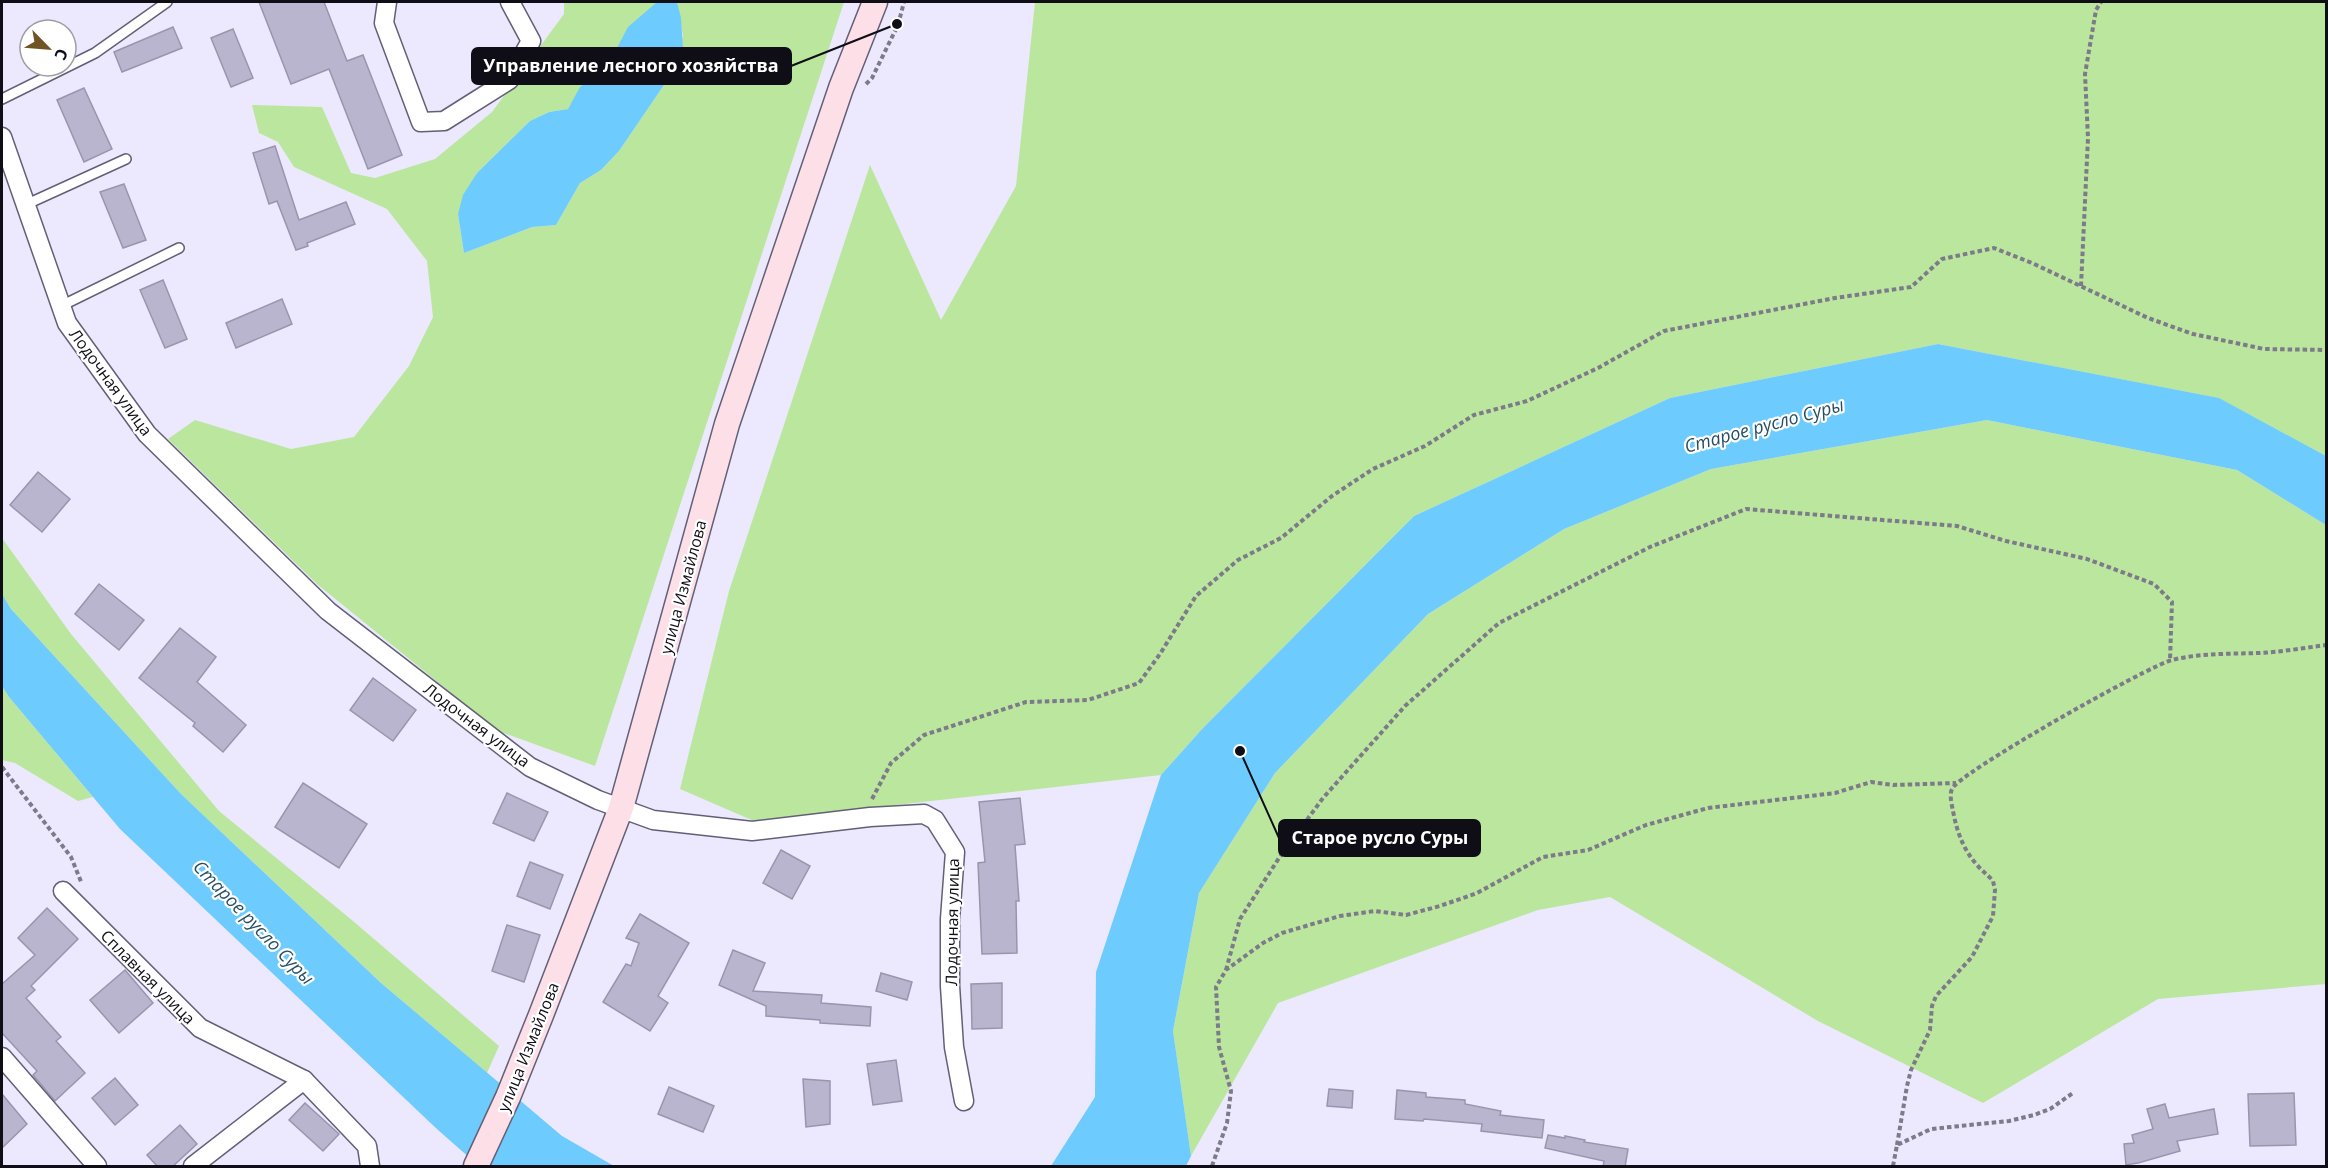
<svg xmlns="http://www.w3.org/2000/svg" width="2328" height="1168" viewBox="0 0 2328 1168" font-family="'Open Sans',sans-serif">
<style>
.green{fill:#bbe69e}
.water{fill:#6dcbfe}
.building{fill:#bab5cf;stroke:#9a95af;stroke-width:1.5}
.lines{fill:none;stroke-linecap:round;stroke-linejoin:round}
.service-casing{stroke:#635f76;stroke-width:12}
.minor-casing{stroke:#635f76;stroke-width:21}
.secondary-casing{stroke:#635f76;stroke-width:27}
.path{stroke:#7d7a89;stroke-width:4;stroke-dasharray:4.5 3;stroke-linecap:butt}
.service{stroke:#fff;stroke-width:9}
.minor{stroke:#fff;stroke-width:18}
.secondary{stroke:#fcdfe7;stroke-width:24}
.labels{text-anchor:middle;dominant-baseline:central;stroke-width:4.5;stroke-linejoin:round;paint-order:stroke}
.street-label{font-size:16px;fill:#0f0d16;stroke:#fff}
.water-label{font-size:18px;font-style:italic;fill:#264e63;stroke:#fff}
.leader{fill:none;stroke:#0f0d16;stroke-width:2}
.callout-dot{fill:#0f0d16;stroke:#fff;stroke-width:2}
.callout{fill:#0f0d16;stroke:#0f0d16;stroke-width:2}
.callout-label{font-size:18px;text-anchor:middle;font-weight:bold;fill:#fff}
</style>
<rect width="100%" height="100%" fill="#ece8fe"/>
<g class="green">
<path d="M564,2H657L618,46L613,62L581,87L568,109L549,112L530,121L477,173L458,214L464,253L532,227L556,225L580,183L601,170L619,151L666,82L683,36L677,2H844L595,766L498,731L317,584L168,439L195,420L291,449L354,437L409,366L433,317L427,261L387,209L294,167L278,142L259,133L252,105L322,107L351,173L375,178L435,159L492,112L564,14Z"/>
<path d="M1035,2H2326V456L2218,398L1938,344L1670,398L1414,516L1203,728L1161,775L754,821L680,789L729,591L870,165L941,320L1016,186Z"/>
<path d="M1987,420L2237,470L2326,525V984L2158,999L1983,1103L1818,1021L1610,897L1538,910L1278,1003L1191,1156L1173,1031L1199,893L1275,773L1428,614L1564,529L1711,469Z"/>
<path d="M2,538L71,634L219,811L353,921L499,1046L487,1073L381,983L181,794L11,609L2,594Z"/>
<path d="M2,686L9,697L93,797L78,801L15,763L2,760Z"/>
</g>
<g class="water">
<path d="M657,2H677L681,18L683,48L666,82L619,151L601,170L580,183L556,225L532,227L464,253L458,214L463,195L477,173L530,121L549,112L568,109L580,87L613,62L618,46L628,27Z"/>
<path d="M1938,344L2219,398L2326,456V525L2237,470L1987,420L1711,469L1564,529L1428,614L1275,773L1199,893L1173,1031L1191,1156L1186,1166H1051L1095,1097L1096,972L1161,775L1203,728L1414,516L1670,398Z"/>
<path d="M2,594L11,609L181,794L381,983L562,1136L614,1166H479L438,1130L120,829L9,697L2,686Z"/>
</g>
<g class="building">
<path d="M259,2H324L347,61L363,55L402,155L368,169L329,69L291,84Z"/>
<path d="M173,27L182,48L122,72L114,52Z"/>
<path d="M233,29L253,78L231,87L211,38Z"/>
<path d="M84,88L112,149L84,162L57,100Z"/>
<path d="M275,146L299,220L346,202L355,224L307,243L308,246L296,250L277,201L269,204L253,153Z"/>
<path d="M124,184L146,240L123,248L100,192Z"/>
<path d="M163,280L187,339L165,348L140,290Z"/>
<path d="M282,299L292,324L236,348L226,323Z"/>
<path d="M38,472L70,499L42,532L10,505Z"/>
<path d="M99,584L144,620L119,650L75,614Z"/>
<path d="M180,628L216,657L197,682L246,725L223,752L193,726L195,723L139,678Z"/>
<path d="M373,678L416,710L393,741L350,710Z"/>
<path d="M303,783L367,824L339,868L275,827Z"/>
<path d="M507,793L548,812L534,841L493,823Z"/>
<path d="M1020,798L1025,844L1015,845L1019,901H1016L1017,953L982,954L978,863L985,862L979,802Z"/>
<path d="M781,850L810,866L792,899L763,883Z"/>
<path d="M530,862L563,875L550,909L517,896Z"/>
<path d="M47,908L78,939L31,986L35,990L26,998L61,1037L56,1041L85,1073L55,1101L33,1075L37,1071L2,1033V984L35,955L18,938Z"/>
<path d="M640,914L689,943L658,996L668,1003L650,1031L603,1002L626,964L631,966L639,943L626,938Z"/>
<path d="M507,925L540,935L524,982L492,971Z"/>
<path d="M733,950L765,963L753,991L822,995L821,1003L871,1007L870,1026L820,1023V1020L766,1016V1006L719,985Z"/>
<path d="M125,970L153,1003L119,1033L90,1000Z"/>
<path d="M881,973L912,982L907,1000L876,991Z"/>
<path d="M1002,983V1028L972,1029L971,984Z"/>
<path d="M896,1060L902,1101L873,1105L867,1064Z"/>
<path d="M115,1078L138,1105L115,1125L92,1098Z"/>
<path d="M803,1079L830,1081V1124L806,1127Z"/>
<path d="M669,1087L714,1106L703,1132L658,1114Z"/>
<path d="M1329,1089L1353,1091L1352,1108L1327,1106Z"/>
<path d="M1397,1090L1426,1093V1097L1465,1100V1104L1501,1111L1500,1115L1544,1120L1542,1138L1481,1131L1482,1124L1424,1119L1423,1121L1395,1119Z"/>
<path d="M2294,1093L2296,1145L2250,1146L2248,1094Z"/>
<path d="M2,1094L27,1124L2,1148Z"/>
<path d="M305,1103L339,1134L323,1151L289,1120Z"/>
<path d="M2165,1104L2169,1118L2214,1109L2218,1134L2177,1141L2180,1151L2138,1163L2126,1165L2124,1144L2134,1143L2132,1135L2153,1129L2147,1109Z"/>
<path d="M180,1125L197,1144L172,1167H158L147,1155Z"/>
<path d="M1548,1135L1565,1138V1136L1585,1140L1584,1142L1628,1149L1625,1167H1603L1604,1161L1545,1148Z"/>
</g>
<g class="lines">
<g class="service-casing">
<g id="service">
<path d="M2,99L95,53L167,2"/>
<path d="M25,205L126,159"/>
<path d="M61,306L179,248"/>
</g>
</g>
<g class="minor-casing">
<g id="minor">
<path d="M387,2L384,23L421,122L444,121L509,80L531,41L510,2"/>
<path d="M2,137L67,323L147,434L328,611L530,767L598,800L653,820L752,831L870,817L924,814L935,820L955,852L950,919V986L954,1047L964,1101"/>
<path d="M63,891L200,1028L304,1080L367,1146L370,1166"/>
<path d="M2,1057L97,1166"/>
<path d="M193,1166L304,1080"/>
</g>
</g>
<g class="secondary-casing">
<path id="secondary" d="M476,1166L508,1097L541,1015L621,808L727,424L841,88L875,2"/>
</g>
<g class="path">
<path d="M866,84L872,78L898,25L904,2"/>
<path d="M2081,286L2088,138L2085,74L2096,10L2101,2"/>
<path d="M2,767L71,857L82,884"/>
<path d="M872,799L891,763L924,735L1026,702L1088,700L1139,683L1160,654L1196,596L1238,560L1281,538L1332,496L1373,469L1425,446L1474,415L1527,401L1598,368L1664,331L1835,298L1911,287L1942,259L1994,248L2032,263L2148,318L2193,334L2264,349L2326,350"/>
<path d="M1226,970L1240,919L1279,858L1323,798L1405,706L1499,623L1650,547L1746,509L1957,526L2006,541L2087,559L2154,584L2172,602L2170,660"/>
<path d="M1897,1145L1907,1086L1911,1070L1930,1030L1932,1006L1936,996L1972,957L1993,916L1995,890L1993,881C1988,875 1982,871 1977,865C1963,849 1957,832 1953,811C1952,805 1949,795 1952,789C1957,774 2148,666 2172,660C2200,653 2230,654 2258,653C2281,652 2304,648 2326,645"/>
<path d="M1212,1166L1227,1123L1231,1091L1219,1047L1216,987L1226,970L1263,943L1282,933L1340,916L1375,911L1406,915L1440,906L1477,893L1543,857L1588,850L1646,825L1708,808L1835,793L1871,782L1893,785L1956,783"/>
<path d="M1893,1166L1897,1145L1931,1129L2009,1121L2034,1115L2050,1109L2073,1093"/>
</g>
<use href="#service" class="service"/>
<use href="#minor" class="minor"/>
<use href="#secondary" class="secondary"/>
</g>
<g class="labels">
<g class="street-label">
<text transform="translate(111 382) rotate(54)">Лодочная улица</text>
<text transform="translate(683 587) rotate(-75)">улица Измайлова</text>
<text transform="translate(477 725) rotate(37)">Лодочная улица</text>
<text transform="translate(952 922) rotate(-89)">Лодочная улица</text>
<text transform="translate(148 977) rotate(45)">Сплавная улица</text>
<text transform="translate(528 1047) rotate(-68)">улица Измайлова</text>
</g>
<g class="water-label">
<text transform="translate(1764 425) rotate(-15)">Старое русло Суры</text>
<text transform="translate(254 922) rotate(46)">Старое русло Суры</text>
</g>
</g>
<path class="leader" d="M897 24L791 66M1240 751L1279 838"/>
<g class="callout-dot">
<circle cx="897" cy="24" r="6"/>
<circle cx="1240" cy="751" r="6"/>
</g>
<g class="callout">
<rect x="472" y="48" width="319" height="36" rx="6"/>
<rect x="1279" y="820" width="201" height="36" rx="6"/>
</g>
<g class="callout-label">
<text x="631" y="72">Управление лесного хозяйства</text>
<text x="1380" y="844">Старое русло Суры</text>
</g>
<rect width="2328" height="1168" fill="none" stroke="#0f0d16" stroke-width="6"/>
<g transform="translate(48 48) rotate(115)"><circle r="28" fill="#ffffff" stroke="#9f9ea2" stroke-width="1.5"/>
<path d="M0-4.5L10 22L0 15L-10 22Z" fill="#6f5426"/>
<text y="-9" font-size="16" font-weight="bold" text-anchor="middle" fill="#0f0d16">С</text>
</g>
</svg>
